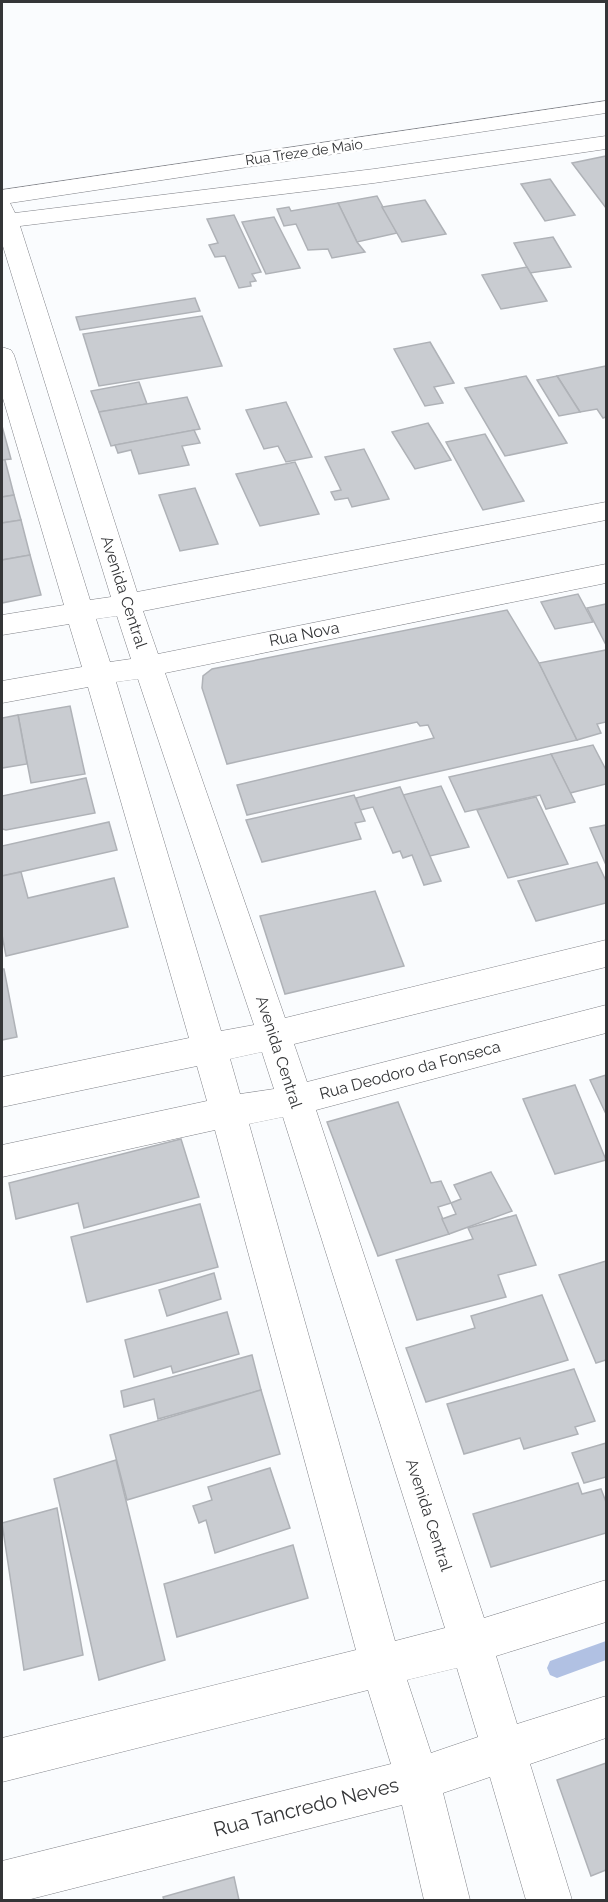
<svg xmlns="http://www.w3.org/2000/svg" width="608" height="1902" viewBox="0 0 608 1902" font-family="Raleway,sans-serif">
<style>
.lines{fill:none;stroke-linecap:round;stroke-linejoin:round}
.stream{fill:#b1c1e3;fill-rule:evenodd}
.building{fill:#c9ccd1;stroke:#afb2b7;stroke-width:1.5}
.street-casing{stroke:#808288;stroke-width:1}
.street{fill:#fff;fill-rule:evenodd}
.labels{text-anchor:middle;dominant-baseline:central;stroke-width:5;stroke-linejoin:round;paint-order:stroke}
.far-street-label{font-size:14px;fill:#343537;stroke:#fff}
.street-label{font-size:16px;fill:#343537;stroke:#fff}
.near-street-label{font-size:20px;fill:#343537;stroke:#fff}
</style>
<rect width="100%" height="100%" fill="#fafcfe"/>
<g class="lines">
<path class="stream" d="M606,1641V1660L557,1678L550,1675L547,1668L550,1661Z"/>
</g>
<g class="building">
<path d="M606,156V208L572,163Z"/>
<path d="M550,179L575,215L545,221L521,184Z"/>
<path d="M377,196L397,233L357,242L338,203Z"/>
<path d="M425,200L446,234L402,242L382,207Z"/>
<path d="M338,203L357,242L365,252L332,258L328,249L308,250L296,224L284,226L277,209L289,207L291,211Z"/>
<path d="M234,215L261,272L252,274L256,281L250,282L251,286L239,288L225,256L215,257L209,245L218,243L207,219Z"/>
<path d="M274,217L300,268L266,274L242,222Z"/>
<path d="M553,237L571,267L530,273L514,243Z"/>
<path d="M527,267L547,301L501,309L482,275Z"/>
<path d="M195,298L200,311L80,330L76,317Z"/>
<path d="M202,316L222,366L99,386L83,334Z"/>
<path d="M430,342L454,383L434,387L443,403L425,406L394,349Z"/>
<path d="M606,366V417L603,418L597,409L580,412L557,376Z"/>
<path d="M526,376L567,443L505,456L465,388Z"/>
<path d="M557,376L580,412L559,416L537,380Z"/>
<path d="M139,382L147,404L99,412L91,391Z"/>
<path d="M187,397L200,429L111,446L99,412Z"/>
<path d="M286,402L312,457L286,462L278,446L264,449L246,410Z"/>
<path d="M428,423L451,460L415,469L392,432Z"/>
<path d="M2,426L11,459L2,460Z"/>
<path d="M194,430L200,443L182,446L189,465L139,474L131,450L118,453L115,445Z"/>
<path d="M485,434L524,501L483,510L446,442Z"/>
<path d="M364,449L389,499L352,507L348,498L335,500L331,492L341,490L325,457Z"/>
<path d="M2,460H5L14,495L2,497Z"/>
<path d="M295,462L319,514L260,526L236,474Z"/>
<path d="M195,488L218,544L180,551L159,495Z"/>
<path d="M14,495L21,520L2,523V497Z"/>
<path d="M21,520L30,555L2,560V523Z"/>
<path d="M30,555L41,595L2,603V560Z"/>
<path d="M578,594L593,622L555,629L541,602Z"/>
<path d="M606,604V645L587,608Z"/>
<path d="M507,610L539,663L577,740L247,815L237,785L434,738L428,725L420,726L417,722L227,764L202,688L203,676L212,669Z"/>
<path d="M606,650V722L597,724L601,733L577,740L539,663Z"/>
<path d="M70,706L85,774L31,783L18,715Z"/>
<path d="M18,715L27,764L2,768V718Z"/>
<path d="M593,745L606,770V784L570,793L551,754Z"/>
<path d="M551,754L575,802L546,809L540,795L465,812L449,777Z"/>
<path d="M86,778L95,813L6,830L2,829V796Z"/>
<path d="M441,786L469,847L430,856L403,795Z"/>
<path d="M400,787L430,856L441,881L424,885L412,855L403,858L400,851L393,853L373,807L360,810L356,798Z"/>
<path d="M354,795L365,821L355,823L361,839L262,862L246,820Z"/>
<path d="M536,797L568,864L508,878L477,810Z"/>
<path d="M109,822L117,850L2,876V846Z"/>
<path d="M606,825V865L590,828Z"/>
<path d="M597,862L606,881V903L536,921L518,881Z"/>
<path d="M21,872L28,898L114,878L128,927L6,956L2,935V876Z"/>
<path d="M375,891L404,966L285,994L260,916Z"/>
<path d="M2,969H4L17,1037L2,1040Z"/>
<path d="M606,1075V1114L590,1080Z"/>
<path d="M575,1085L606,1160L555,1174L523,1099Z"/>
<path d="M398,1102L431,1183L441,1181L451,1203L438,1207L449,1234L378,1256L327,1122Z"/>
<path d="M181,1139L199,1197L84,1228L78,1203L16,1219L9,1183Z"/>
<path d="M491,1172L512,1211L449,1234L442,1219L456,1214L451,1203L461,1199L454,1185Z"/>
<path d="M200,1204L218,1267L87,1302L71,1237Z"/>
<path d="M516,1215L536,1265L498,1275L506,1297L417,1320L396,1260L473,1239L468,1228Z"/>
<path d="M606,1261V1360L596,1363L559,1275Z"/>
<path d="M214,1273L221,1299L167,1316L159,1290Z"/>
<path d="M542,1295L568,1360L426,1402L406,1348L475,1328L471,1316Z"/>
<path d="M227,1312L239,1354L173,1373L171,1366L134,1377L125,1340Z"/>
<path d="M252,1355L261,1390L158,1419L154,1399L124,1407L121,1391Z"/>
<path d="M574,1369L595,1421L575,1427L578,1434L524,1449L520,1438L464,1454L447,1404Z"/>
<path d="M261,1390L280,1454L127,1500L110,1435Z"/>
<path d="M606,1443V1477L584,1483L572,1453Z"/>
<path d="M116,1460L165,1660L99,1680L54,1479Z"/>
<path d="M270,1468L290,1528L215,1553L206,1520L199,1523L193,1506L212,1500L208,1487Z"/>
<path d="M578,1483L582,1494L601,1489L606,1502V1533L491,1567L473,1514Z"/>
<path d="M57,1508L83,1655L24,1670L2,1523Z"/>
<path d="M293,1545L308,1598L177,1637L164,1584Z"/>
<path d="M606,1763V1870L591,1876L557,1780Z"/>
<path d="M234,1877L239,1900H164L163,1897Z"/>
</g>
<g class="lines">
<g class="street-casing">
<path id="street" d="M606,101V113L10,203L15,213L374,169L606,136V149L374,183L20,226L137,592L606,502V520L143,611L158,654L606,564V583L165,673L285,1018L606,940V967L294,1044L307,1082L606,1005V1033L316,1110L484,1618L606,1580V1622L496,1656L517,1724L606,1696V1738L530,1764L572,1900H526L490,1777L443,1793L470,1900H424L402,1805L27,1900H2V1861L391,1764L368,1690L2,1782V1738L356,1650L215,1130L2,1177V1145L207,1101L197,1066L2,1107V1077L189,1038L88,687L2,703V681L82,667L69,624L2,635V615L64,605L2,395V347L11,350L14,355L90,600L111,597L2,243V190ZM117,616L131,659L110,662L96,619ZM138,679L254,1025L221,1031L116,682ZM262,1052L274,1089L240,1094L230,1059ZM283,1117L445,1628L395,1641L249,1124ZM457,1668L478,1737L431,1753L407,1680Z"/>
</g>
<use href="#street" class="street"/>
</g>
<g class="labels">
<g class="far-street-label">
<text transform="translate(304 152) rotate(-8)">Rua Treze de Maio</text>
</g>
<g class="street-label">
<text transform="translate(124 592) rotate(72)">Avenida Central</text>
<text transform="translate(304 634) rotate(-11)">Rua Nova</text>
<text transform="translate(279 1052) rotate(72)">Avenida Central</text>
<text transform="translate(410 1070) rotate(-15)">Rua Deodoro da Fonseca</text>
<text transform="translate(429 1515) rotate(72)">Avenida Central</text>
</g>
<g class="near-street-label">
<text transform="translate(306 1807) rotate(-14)">Rua Tancredo Neves</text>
</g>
</g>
<rect width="608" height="1902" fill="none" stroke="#343537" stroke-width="6"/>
</svg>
